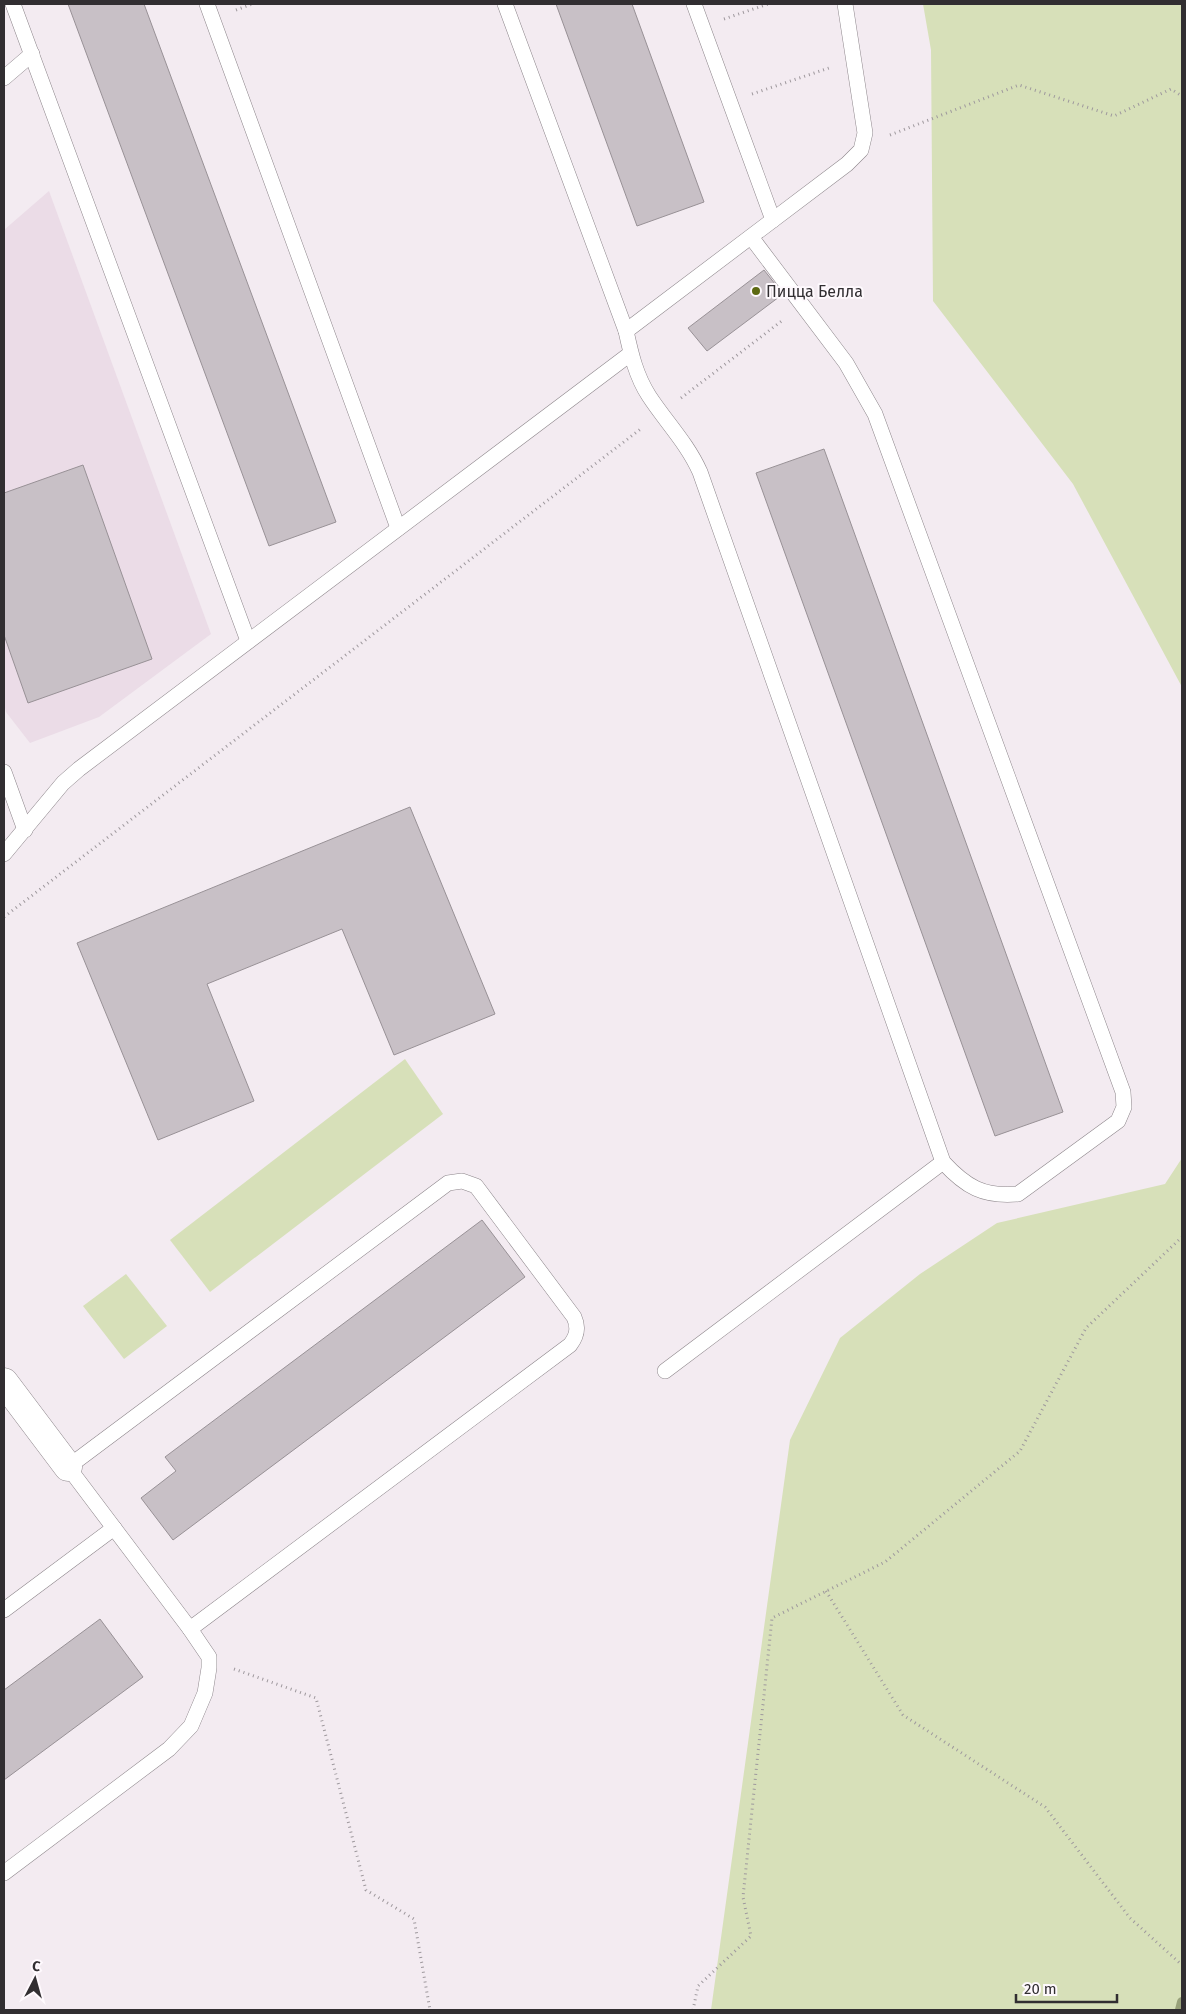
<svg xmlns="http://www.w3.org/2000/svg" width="1186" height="2014" viewBox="0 0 1186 2014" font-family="'Fira Sans',sans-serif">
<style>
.built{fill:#ebdce7}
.green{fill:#d7e0b9}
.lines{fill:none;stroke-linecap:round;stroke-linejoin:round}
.stream{stroke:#98a17a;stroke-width:10}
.building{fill:#c8c0c6;stroke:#989196}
.lane-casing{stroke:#8d868b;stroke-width:16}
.street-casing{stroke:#8d868b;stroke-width:29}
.path{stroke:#9e989d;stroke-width:3;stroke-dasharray:1 4;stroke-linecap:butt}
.lane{stroke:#fff;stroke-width:15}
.street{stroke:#fff;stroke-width:28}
.poi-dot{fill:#5c6911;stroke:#fef9fd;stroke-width:2}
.labels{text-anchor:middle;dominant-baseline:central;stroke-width:4;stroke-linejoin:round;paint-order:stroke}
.poi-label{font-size:16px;fill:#312e31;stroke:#fef9fd;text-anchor:start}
</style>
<rect width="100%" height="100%" fill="#f3ebf1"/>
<path class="built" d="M49,191L211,634L99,717L30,743L6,712L4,704V230Z"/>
<g class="green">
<path d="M923,4H1182V687L1073,484L933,301L931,50Z"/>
<path d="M405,1059L443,1114L210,1292L170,1240Z"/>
<path d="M1182,1158V2010H711L790,1440L840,1338L920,1274L997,1223L1165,1184Z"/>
<path d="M126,1274L167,1326L124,1359L83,1306Z"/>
</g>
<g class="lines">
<path class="stream" d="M1180,2010L1182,2002"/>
</g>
<g class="building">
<path d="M68,4H144L336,522L269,546Z"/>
<path d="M556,4H632L704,202L637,226Z"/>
<path d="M764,270L783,294L707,351L688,328Z"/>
<path d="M824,449L1063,1112L995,1136L756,473Z"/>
<path d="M83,465L152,659L28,703L4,635V493Z"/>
<path d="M410,807L495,1014L394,1055L342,929L207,984L254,1101L158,1140L77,943Z"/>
<path d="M482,1220L525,1277L173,1540L141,1498L176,1471L165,1457Z"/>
<path d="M100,1619L143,1677L4,1780V1690Z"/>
</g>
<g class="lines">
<g class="lane-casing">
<g id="lane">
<path d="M13,4L248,641"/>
<path d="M207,4L398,528"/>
<path d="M505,4L626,331C631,354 636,376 649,396C666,422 687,443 700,472L943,1162C966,1187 983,1197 1018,1194L1118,1121L1124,1107L1123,1092L875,414L846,363L751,237"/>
<path d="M694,4L773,220"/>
<path d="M4,78L32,54"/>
<path d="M626,331L847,164L861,150L865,133L845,4"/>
<path d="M4,772L25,830"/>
<path d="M4,854L63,783L79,769L630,354"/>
<path d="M462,1181L476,1186L574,1317C579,1328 577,1336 570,1345L190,1629L68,1467L448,1183Z"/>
<path d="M665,1371L943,1162"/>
<path d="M4,1610L114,1528"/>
<path d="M4,1873L169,1749L191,1726L205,1693L209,1668V1657L190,1629"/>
</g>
</g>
<g class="street-casing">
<path id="street" d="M4,1382L68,1467"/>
</g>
<g class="path">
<path d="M236,10L252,4"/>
<path d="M724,19L768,4"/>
<path d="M752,94L829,68"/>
<path d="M890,135L1019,85L1114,116L1171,89L1182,96"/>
<path d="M681,398L783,320"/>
<path d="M4,917L642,428"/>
<path d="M826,1591L903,1715L1045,1807L1130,1918L1182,1965"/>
<path d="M234,1669L316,1698L366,1890L414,1919L430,2010"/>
<path d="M693,2010L698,1986L751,1936L743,1897L772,1618L885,1562L1020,1451L1086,1328L1182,1237"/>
</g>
<use href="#lane" class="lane"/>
<use href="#street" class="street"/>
</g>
<circle class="poi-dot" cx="756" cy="291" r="5"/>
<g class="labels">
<g class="poi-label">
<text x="766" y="291">Пицца Белла</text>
</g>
</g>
<rect width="1186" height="2014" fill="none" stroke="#312e31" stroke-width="10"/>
<g transform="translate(35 1979) rotate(6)" stroke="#fef9fd" stroke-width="4" paint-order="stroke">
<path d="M0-4L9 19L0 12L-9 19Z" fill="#312e31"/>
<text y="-8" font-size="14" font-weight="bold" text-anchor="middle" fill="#312e31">С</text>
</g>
<path d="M1016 1994v8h101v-8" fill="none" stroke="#312e31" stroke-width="2.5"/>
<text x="1024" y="1994" font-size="15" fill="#312e31" stroke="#fef9fd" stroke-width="4" paint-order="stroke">20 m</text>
</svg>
